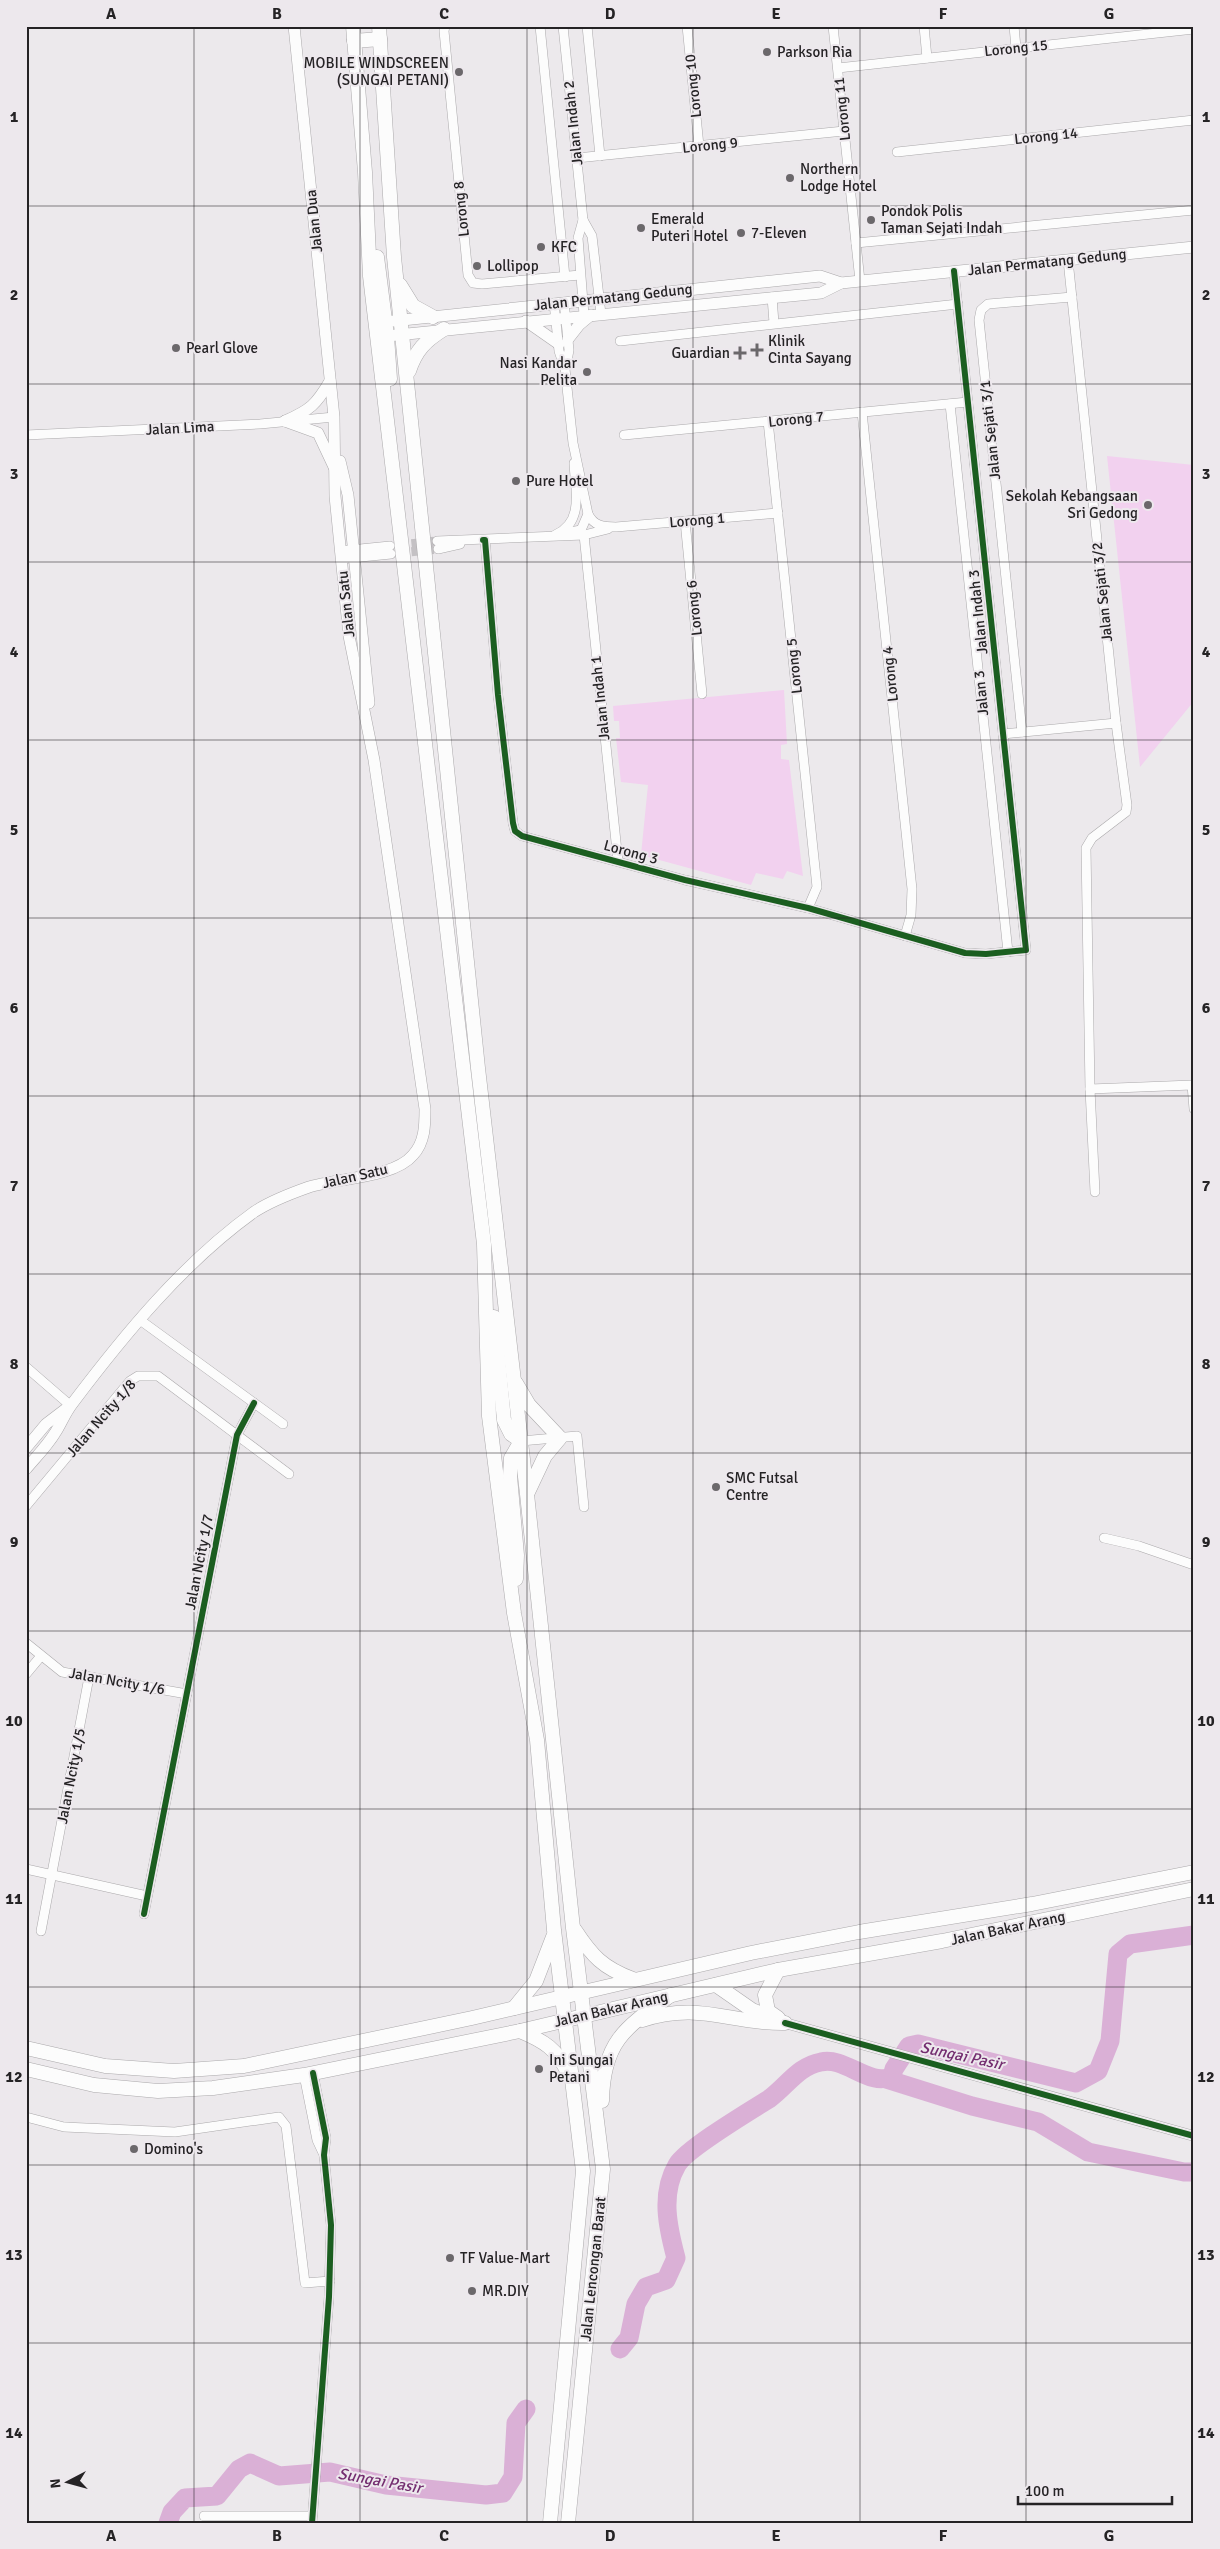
<svg xmlns="http://www.w3.org/2000/svg" width="1220" height="2549" viewBox="0 0 1220 2549" font-family="Signika,sans-serif">
<style>
.green{fill:#f2d1ef}
.lines{fill:none;stroke-linecap:round;stroke-linejoin:round}
.river{stroke:#dab0d6;stroke-width:19}
.minor-tunnel{stroke:#c4c1c4;stroke-width:9;stroke-dasharray:9 4.5;stroke-linecap:butt}
.minor-casing{stroke:#aba9ab;stroke-width:10}
.tertiary-casing{stroke:#aba9ab;stroke-width:11}
.secondary-casing{stroke:#aba9ab;stroke-width:12}
.primary-casing{stroke:#aba9ab;stroke-width:15}
.trunk-casing{stroke:#aba9ab;stroke-width:15}
.minor{stroke:#fcfcfc;stroke-width:9}
.tertiary{stroke:#fcfcfc;stroke-width:10}
.secondary{stroke:#fcfcfc;stroke-width:11}
.primary{stroke:#fcfcfc;stroke-width:14}
.trunk{stroke:#fcfcfc;stroke-width:14}
.cycleway-casing{stroke:#ede8ed;stroke-width:9}
.cycleway{stroke:#1b5e20;stroke-width:6}
.grid{fill:none;stroke:#252325;stroke-width:1;stroke-opacity:0.55}
.poi-dot{fill:#6b686b;stroke:#ede8ed;stroke-width:2}
.labels{text-anchor:middle;dominant-baseline:central;stroke-width:4;stroke-linejoin:round;paint-order:stroke}
.street-label{font-size:15px;fill:#252325;stroke:#ede8ed}
.poi-label{font-size:15px;fill:#252325;stroke:#ede8ed;text-anchor:start}
.water-label{font-size:16px;font-style:italic;fill:#742e70;stroke:#ede8ed}
.neatline{fill:none;stroke:#252325;stroke-width:2}
.grid-label{font-size:16px;text-anchor:middle;font-weight:bold;fill:#252325}
</style>
<rect width="100%" height="100%" fill="#ece9ec"/>
<g class="green">
<path d="M1107,456L1194,465V701L1140,767Z"/>
<path d="M784,690L787,744L781,745V759L789,760L803,876L787,871L783,879L756,873L751,885L641,855L648,785L621,782L616,738H620L619,721H614L613,706Z"/>
</g>
<g class="lines">
<g class="river">
<path d="M886,2079L972,2106L1038,2122L1088,2152L1184,2172H1194"/>
<path d="M620,2349L629,2338L636,2304L646,2287L666,2280L676,2258C668,2228 660,2194 677,2165C686,2149 750,2111 769,2099C787,2086 798,2066 821,2062C845,2056 870,2088 892,2076L894,2069L909,2046L918,2044L1076,2083L1098,2071L1110,2041L1118,1954L1130,1944L1194,1935"/>
<path d="M168,2523L172,2512L185,2498L217,2496L239,2469L250,2463L279,2476L330,2472L386,2485L486,2495L503,2493L513,2477L516,2423L526,2409"/>
</g>
<g class="minor-tunnel">
<path d="M398,545L437,541"/>
<path d="M398,553L438,549"/>
</g>
<g class="minor-casing">
<g id="minor">
<path d="M445,26L444,31L468,275L473,283L482,284L580,275"/>
<path d="M540,26L565,277"/>
<path d="M563,26L583,220L578,238L584,315"/>
<path d="M587,26L600,156"/>
<path d="M687,26L699,146"/>
<path d="M833,26L860,281"/>
<path d="M924,26L927,58"/>
<path d="M1014,26L1016,48"/>
<path d="M838,68L1194,29"/>
<path d="M897,152L1194,120"/>
<path d="M577,158L844,131"/>
<path d="M583,220L592,236L601,314"/>
<path d="M856,243L1194,210"/>
<path d="M772,297L774,323"/>
<path d="M564,302L569,350L566,367"/>
<path d="M554,303L559,351L565,369L573,443L588,514C594,526 603,527 616,527L778,513"/>
<path d="M620,341L958,304"/>
<path d="M950,404L1008,952"/>
<path d="M862,412L912,889L911,915L905,936"/>
<path d="M768,421L817,887L808,908"/>
<path d="M26,435L260,424L334,417"/>
<path d="M624,435L968,402"/>
<path d="M685,521L702,694"/>
<path d="M570,532L581,530L588,514"/>
<path d="M555,535C585,522 575,489 574,463"/>
<path d="M584,535L618,861"/>
<path d="M485,540L498,695L513,823L515,831L522,836L685,880L808,908L965,953L986,954L1026,950L954,271"/>
<path d="M437,541L584,535L608,529"/>
<path d="M438,549L460,544"/>
<path d="M340,551L390,546"/>
<path d="M341,559L391,554"/>
<path d="M1022,732L979,320L981,310L988,304L1072,297"/>
<path d="M1003,734L1116,723L1068,260"/>
<path d="M1090,1089L1192,1085L1194,1109"/>
<path d="M1095,1192L1090,1089L1086,848L1092,838L1126,812L1127,805L1116,723"/>
<path d="M140,1320L283,1424"/>
<path d="M26,1367L71,1406"/>
<path d="M521,1441L577,1436L584,1507"/>
<path d="M26,1506L130,1381L138,1376H158L289,1474"/>
<path d="M1104,1538L1139,1546L1194,1565"/>
<path d="M26,1643L62,1672L187,1694"/>
<path d="M26,1674L41,1656"/>
<path d="M26,1869L147,1896"/>
<path d="M144,1914L237,1435L254,1403"/>
<path d="M41,1931L89,1677"/>
<path d="M304,2075L317,2140L324,2155"/>
<path d="M26,2117L64,2127L175,2132L279,2117L286,2126L305,2283L330,2281"/>
<path d="M204,2516H312"/>
<path d="M312,2523L329,2297L331,2225L324,2155L326,2138L313,2073"/>
</g>
</g>
<g class="tertiary-casing">
<path id="tertiary" d="M785,2023L1194,2136"/>
</g>
<g class="secondary-casing">
<g id="secondary">
<path d="M393,321L820,276L841,283"/>
<path d="M526,321L559,344"/>
<path d="M387,336L821,293L841,283L1194,247"/>
<path d="M568,339L579,325L591,315"/>
<path d="M285,421L318,433L334,467"/>
<path d="M285,421C310,410 316,405 330,381"/>
<path d="M340,461L348,495L369,703"/>
<path d="M26,1448L46,1424L67,1408"/>
<path d="M26,1469C36,1457 47,1446 55,1433C61,1424 65,1413 72,1404C124,1335 183,1263 254,1212C269,1202 292,1193 309,1187C338,1178 394,1178 413,1155C425,1142 425,1125 425,1109L374,760L349,636L335,496L334,417L294,26"/>
</g>
</g>
<g class="primary-casing">
<g id="primary">
<path d="M716,1985L752,2010L782,2022"/>
<path d="M778,2018L768,2011L765,1995L778,1970"/>
<path d="M26,2048L105,2066L174,2071L244,2066L472,2018L751,1953L859,1932L1032,1904L1194,1872"/>
<path d="M26,2069L94,2085L158,2091L213,2088L304,2075L520,2031L778,1970L942,1941L1194,1889"/>
</g>
</g>
<g class="trunk-casing">
<g id="trunk">
<path d="M353,26L365,172L370,276L484,1244L489,1416L514,1613L537,1740L554,1930L583,2171L550,2523"/>
<path d="M379,26L394,257L478,1068L527,1494L573,1928L603,2169L568,2523"/>
<path d="M354,41L380,39"/>
<path d="M377,257L387,336L390,379"/>
<path d="M400,285L413,306L433,317"/>
<path d="M409,371C416,350 425,341 444,329"/>
<path d="M494,1317L504,1420L511,1434L521,1441"/>
<path d="M516,1383L529,1405L560,1438L545,1456L528,1492"/>
<path d="M516,1579L517,1555L510,1476L511,1458L521,1441"/>
<path d="M575,1930C592,1956 603,1968 633,1979"/>
<path d="M514,2008L536,1981L553,1937"/>
<path d="M642,2020C701,2001 729,2024 785,2023"/>
<path d="M520,2031C544,2041 557,2049 568,2073"/>
<path d="M602,2101C603,2041 626,2027 671,1995"/>
</g>
</g>
<use href="#minor" class="minor"/>
<use href="#tertiary" class="tertiary"/>
<use href="#secondary" class="secondary"/>
<use href="#primary" class="primary"/>
<use href="#trunk" class="trunk"/>
<g class="cycleway-casing">
<g id="cycleway">
<path d="M483,540H485L498,695L513,823L515,831L522,836L685,880L808,908L965,953L986,954L1026,950L954,271"/>
<path d="M144,1914L237,1435L254,1403"/>
<path d="M785,2023L1194,2136"/>
<path d="M312,2523L329,2297L331,2225L324,2155L326,2138L313,2073"/>
</g>
</g>
<use href="#cycleway" class="cycleway"/>
</g>
<path class="grid" d="M194,26V2523M360,26V2523M527,26V2523M693,26V2523M860,26V2523M1026,26V2523M26,206H1194M26,384H1194M26,562H1194M26,740H1194M26,918H1194M26,1096H1194M26,1274H1194M26,1453H1194M26,1631H1194M26,1809H1194M26,1987H1194M26,2165H1194M26,2343H1194"/>
<g class="poi-dot">
<circle cx="767" cy="52" r="5"/>
<circle cx="459" cy="72" r="5"/>
<circle cx="790" cy="178" r="5"/>
<circle cx="871" cy="220" r="5"/>
<circle cx="641" cy="228" r="5"/>
<circle cx="741" cy="233" r="5"/>
<circle cx="541" cy="247" r="5"/>
<circle cx="477" cy="266" r="5"/>
<circle cx="176" cy="348" r="5"/>
<path d="M754.5 342.5h5v5h5v5h-5v5h-5v-5h-5v-5h5z"/>
<path d="M737.5 345.5h5v5h5v5h-5v5h-5v-5h-5v-5h5z"/>
<circle cx="587" cy="372" r="5"/>
<circle cx="516" cy="481" r="5"/>
<circle cx="1148" cy="505" r="5"/>
<circle cx="716" cy="1487" r="5"/>
<circle cx="539" cy="2069" r="5"/>
<circle cx="134" cy="2149" r="5"/>
<circle cx="450" cy="2258" r="5"/>
<circle cx="472" cy="2291" r="5"/>
</g>
<g class="labels">
<g class="street-label">
<text transform="translate(1016 48) rotate(-6)">Lorong 15</text>
<text transform="translate(693 86) rotate(-96)">Lorong 10</text>
<text transform="translate(842 109) rotate(-96)">Lorong 11</text>
<text transform="translate(573 123) rotate(-96)">Jalan Indah 2</text>
<text transform="translate(1046 136) rotate(-6)">Lorong 14</text>
<text transform="translate(710 145) rotate(-6)">Lorong 9</text>
<text transform="translate(461 209) rotate(-96)">Lorong 8</text>
<text transform="translate(314 221) rotate(-96)">Jalan Dua</text>
<text transform="translate(1047 262) rotate(-6)">Jalan Permatang Gedung</text>
<text transform="translate(613 297) rotate(-6)">Jalan Permatang Gedung</text>
<text transform="translate(796 419) rotate(-6)">Lorong 7</text>
<text transform="translate(180 428) rotate(-3)">Jalan Lima</text>
<text transform="translate(990 430) rotate(-96)">Jalan Sejati 3/1</text>
<text transform="translate(697 520) rotate(-5)">Lorong 1</text>
<text transform="translate(1102 592) rotate(-96)">Jalan Sejati 3/2</text>
<text transform="translate(346 604) rotate(-96)">Jalan Satu</text>
<text transform="translate(694 608) rotate(-96)">Lorong 6</text>
<text transform="translate(978 612) rotate(-96)">Jalan Indah 3</text>
<text transform="translate(794 666) rotate(-96)">Lorong 5</text>
<text transform="translate(890 674) rotate(-96)">Lorong 4</text>
<text transform="translate(981 693) rotate(-96)">Jalan 3</text>
<text transform="translate(600 698) rotate(-96)">Jalan Indah 1</text>
<text transform="translate(631 852) rotate(15)">Lorong 3</text>
<text transform="translate(355 1176) rotate(-13)">Jalan Satu</text>
<text transform="translate(101 1418) rotate(-49)">Jalan Ncity 1/8</text>
<text transform="translate(199 1562) rotate(-79)">Jalan Ncity 1/7</text>
<text transform="translate(117 1681) rotate(10)">Jalan Ncity 1/6</text>
<text transform="translate(71 1776) rotate(-79)">Jalan Ncity 1/5</text>
<text transform="translate(1008 1928) rotate(-12)">Jalan Bakar Arang</text>
<text transform="translate(611 2009) rotate(-13)">Jalan Bakar Arang</text>
<text transform="translate(593 2269) rotate(-84)">Jalan Lencongan Barat</text>
</g>
<g class="poi-label">
<text x="777" y="52">Parkson Ria</text>
<text x="449" y="63" text-anchor="end">MOBILE WINDSCREEN<tspan x="449" dy="17">(SUNGAI PETANI)</tspan></text>
<text x="800" y="169">Northern<tspan x="800" dy="17">Lodge Hotel</tspan></text>
<text x="881" y="211">Pondok Polis<tspan x="881" dy="17">Taman Sejati Indah</tspan></text>
<text x="651" y="219">Emerald<tspan x="651" dy="17">Puteri Hotel</tspan></text>
<text x="751" y="233">7-Eleven</text>
<text x="551" y="247">KFC</text>
<text x="487" y="266">Lollipop</text>
<text x="768" y="341">Klinik<tspan x="768" dy="17">Cinta Sayang</tspan></text>
<text x="186" y="348">Pearl Glove</text>
<text x="730" y="353" text-anchor="end">Guardian</text>
<text x="577" y="363" text-anchor="end">Nasi Kandar<tspan x="577" dy="17">Pelita</tspan></text>
<text x="526" y="481">Pure Hotel</text>
<text x="1138" y="496" text-anchor="end">Sekolah Kebangsaan<tspan x="1138" dy="17">Sri Gedong</tspan></text>
<text x="726" y="1478">SMC Futsal<tspan x="726" dy="17">Centre</tspan></text>
<text x="549" y="2060">Ini Sungai<tspan x="549" dy="17">Petani</tspan></text>
<text x="144" y="2149">Domino's</text>
<text x="460" y="2258">TF Value-Mart</text>
<text x="482" y="2291">MR.DIY</text>
</g>
<g class="water-label">
<text transform="translate(962 2056) rotate(12)">Sungai Pasir</text>
<text transform="translate(380 2481) rotate(10)">Sungai Pasir</text>
</g>
</g>
<rect width="1220" height="2549" fill="none" stroke="#ede8ed" stroke-width="55"/>
<g transform="translate(68 2482) rotate(264)" stroke="#ede8ed" stroke-width="4" paint-order="stroke">
<path d="M0-4L9 19L0 12L-9 19Z" fill="#252325"/>
<text y="-8" font-size="14" font-weight="bold" text-anchor="middle" fill="#252325">N</text>
</g>
<path d="M1018 2496v8h154v-8" fill="none" stroke="#252325" stroke-width="2.5"/>
<text x="1025" y="2496" font-size="15" fill="#252325" stroke="#ede8ed" stroke-width="4" paint-order="stroke">100 m</text>
<rect x="28" y="28" width="1164" height="2494" class="neatline"/>
<g class="grid-label">
<text x="111" y="19">A</text>
<text x="277" y="19">B</text>
<text x="444" y="19">C</text>
<text x="610" y="19">D</text>
<text x="776" y="19">E</text>
<text x="943" y="19">F</text>
<text x="1109" y="19">G</text>
<text x="14" y="122">1</text>
<text x="1206" y="122">1</text>
<text x="14" y="300">2</text>
<text x="1206" y="300">2</text>
<text x="14" y="479">3</text>
<text x="1206" y="479">3</text>
<text x="14" y="657">4</text>
<text x="1206" y="657">4</text>
<text x="14" y="835">5</text>
<text x="1206" y="835">5</text>
<text x="14" y="1013">6</text>
<text x="1206" y="1013">6</text>
<text x="14" y="1191">7</text>
<text x="1206" y="1191">7</text>
<text x="14" y="1369">8</text>
<text x="1206" y="1369">8</text>
<text x="14" y="1547">9</text>
<text x="1206" y="1547">9</text>
<text x="14" y="1726">10</text>
<text x="1206" y="1726">10</text>
<text x="14" y="1904">11</text>
<text x="1206" y="1904">11</text>
<text x="14" y="2082">12</text>
<text x="1206" y="2082">12</text>
<text x="14" y="2260">13</text>
<text x="1206" y="2260">13</text>
<text x="14" y="2438">14</text>
<text x="1206" y="2438">14</text>
<text x="111" y="2541">A</text>
<text x="277" y="2541">B</text>
<text x="444" y="2541">C</text>
<text x="610" y="2541">D</text>
<text x="776" y="2541">E</text>
<text x="943" y="2541">F</text>
<text x="1109" y="2541">G</text>
</g>
</svg>
